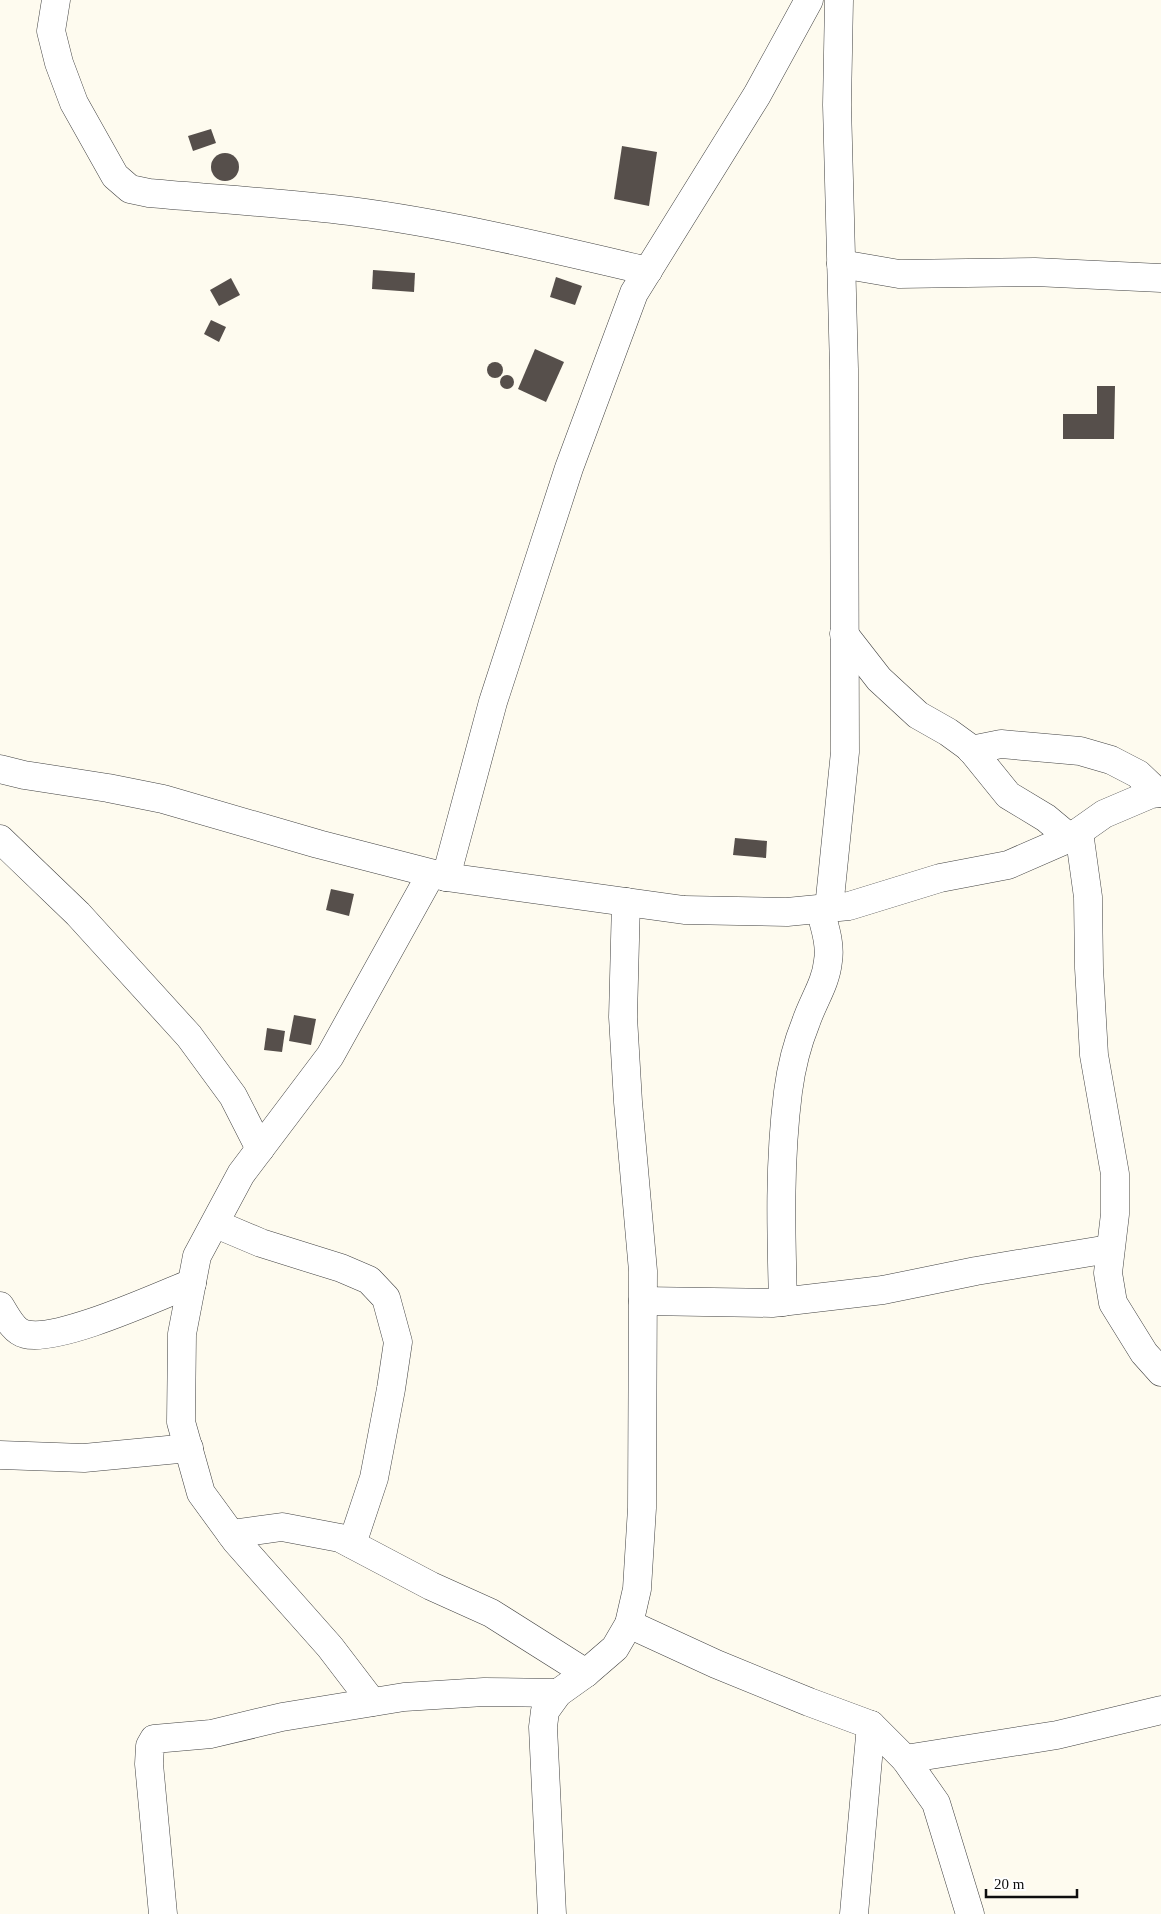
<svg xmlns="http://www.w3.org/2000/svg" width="1161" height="1914" viewBox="0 0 1161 1914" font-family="Georgia,serif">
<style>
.building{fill:#564f4b}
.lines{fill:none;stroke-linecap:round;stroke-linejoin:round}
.street-casing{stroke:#414141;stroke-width:29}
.street{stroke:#fff;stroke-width:28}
</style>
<rect width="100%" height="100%" fill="#fefbef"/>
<g class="building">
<path d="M211,129L216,143L193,151L188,136Z"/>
<path d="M622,146L657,152L649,206L614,199Z"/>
<circle cx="225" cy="167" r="14"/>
<path d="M373,270L415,273L414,292L372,289Z"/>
<path d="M556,277L582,286L575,305L550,297Z"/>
<path d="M231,278L240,295L219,306L210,290Z"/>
<path d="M211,320L226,327L219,342L204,334Z"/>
<path d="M535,349L564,362L546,402L518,389Z"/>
<circle cx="495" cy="370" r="8"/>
<circle cx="507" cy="382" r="7"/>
<path d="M1097,386H1115L1114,439H1063V414H1097Z"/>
<path d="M735,838L767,841L766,858L733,855Z"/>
<path d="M331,889L354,894L349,916L326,910Z"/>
<path d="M294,1015L316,1019L311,1045L289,1041Z"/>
<path d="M267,1028L285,1031L282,1052L264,1050Z"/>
</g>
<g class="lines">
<g class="street-casing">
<g id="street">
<path d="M56,0L51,31L59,63L74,103L115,176L130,189L149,193C216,199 283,203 350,211C450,224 549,248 648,271"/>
<path d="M841,264L899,274L1035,272L1161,278"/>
<path d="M844,634L879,679L918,715L948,732L970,748L1008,795L1046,818L1070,838"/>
<path d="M971,750L1001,744L1080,751L1111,760L1138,774L1158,793"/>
<path d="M0,769L24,775L108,788L163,799L318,844L446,877L684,910L787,912L849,906L940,878L1008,865L1070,838L1104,814L1151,794L1161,793"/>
<path d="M1079,832L1088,897L1089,968L1094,1055L1115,1174V1214L1108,1273L1113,1303L1144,1353L1161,1372"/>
<path d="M0,839L78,914L189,1036L233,1096L260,1149"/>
<path d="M446,877L493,702L569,468L634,293L757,95L809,0"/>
<path d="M829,908L845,752L844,369L837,105L839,0"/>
<path d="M216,1224L261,1243L341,1268L369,1280L386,1298L398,1342L391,1389L374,1478L352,1544"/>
<path d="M643,1301L772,1303L883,1290L976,1271L1109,1249"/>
<path d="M783,1302C781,1231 779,1162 788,1092C791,1069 797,1044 806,1022C813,1001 826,983 828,961C831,944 824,925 820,909"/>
<path d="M0,1306C6,1315 13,1331 25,1334C57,1343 157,1297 192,1283"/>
<path d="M0,1455L84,1458L189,1448"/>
<path d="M231,1534L282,1527L340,1538L431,1586L491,1613L586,1673"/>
<path d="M629,1624L716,1664L809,1702L871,1725L905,1759L936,1803L970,1914"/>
<path d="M372,1702L330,1647L236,1541L201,1493L181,1422L182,1334L197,1256L241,1174L330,1056L431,874"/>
<path d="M905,1759L1057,1735L1161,1710"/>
<path d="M163,1914L149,1764L150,1746L154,1739L211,1734L282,1717L404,1697L484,1692L558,1693"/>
<path d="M552,1914L543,1727L545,1711L558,1693L586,1673L615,1648L629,1624L637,1589L642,1508L643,1271L628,1102L623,1017L626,902"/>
<path d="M854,1914L871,1725"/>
</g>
</g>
<use href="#street" class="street"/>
</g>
<path d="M986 1889v8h91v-8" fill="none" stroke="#0e0e0e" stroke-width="2.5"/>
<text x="994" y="1889" font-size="15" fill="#0e0e0e" stroke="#ffffff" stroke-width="4" paint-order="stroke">20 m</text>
</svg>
